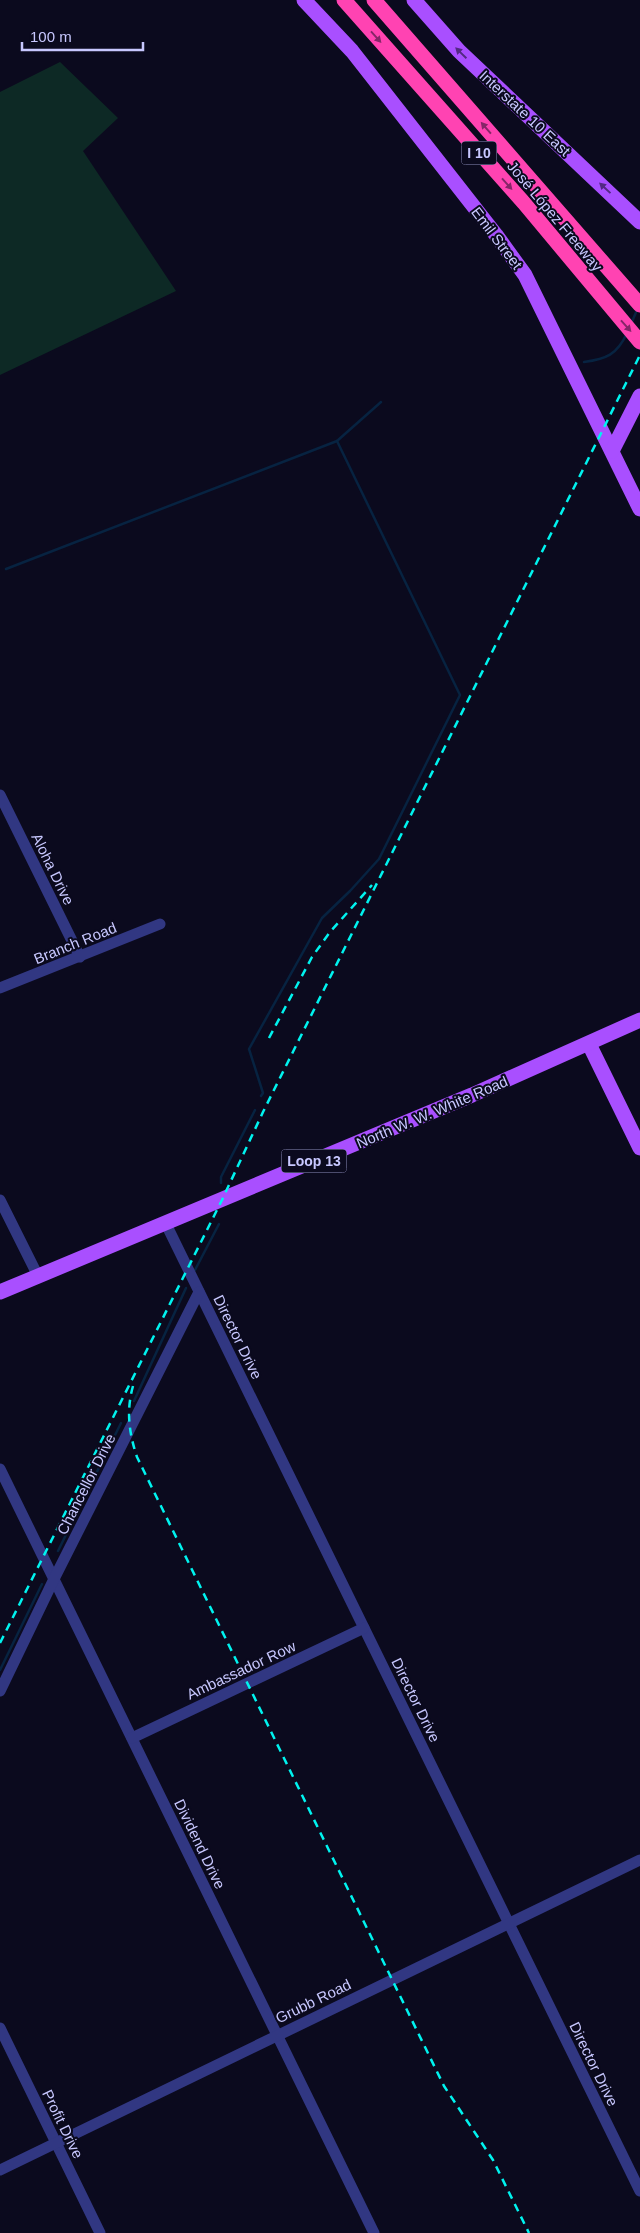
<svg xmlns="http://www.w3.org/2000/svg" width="640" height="2233" viewBox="0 0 640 2233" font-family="Helvetica,sans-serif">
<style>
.green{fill:#0d2925}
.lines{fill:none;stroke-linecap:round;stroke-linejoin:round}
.stream{stroke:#072341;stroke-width:2.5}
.minor{stroke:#313782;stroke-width:11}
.major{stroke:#a94fff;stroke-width:15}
.highway{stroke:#ff43b2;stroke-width:15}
.rail{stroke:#00f3ef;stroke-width:2.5;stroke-dasharray:8 6;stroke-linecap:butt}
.oneway{fill:#852668}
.oneway2{fill:#522983}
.labels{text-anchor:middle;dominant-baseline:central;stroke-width:4;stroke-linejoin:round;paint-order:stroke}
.shield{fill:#0b0a1e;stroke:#8f8fbc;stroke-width:1}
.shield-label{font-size:14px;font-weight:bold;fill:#c8c8ff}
.street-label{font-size:15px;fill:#c8c8ff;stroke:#0b0a1e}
</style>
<rect width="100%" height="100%" fill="#0b0a1e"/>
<path class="green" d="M60,62L118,118L83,151L176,291L0,375V92Z"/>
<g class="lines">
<g class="stream">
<path d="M631,324L637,310"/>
<path d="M584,362C606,359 617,355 627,333"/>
<path d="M6,569L337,441L381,402"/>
<path d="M261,1096L263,1093L249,1049L322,918L350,891L379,859L460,695L337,441"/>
<path d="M221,1183V1177L255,1110"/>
<path d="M195,1270L219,1224"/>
<path d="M134,1401L186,1288"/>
<path d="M58,1551L121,1423"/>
<path d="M0,1670L42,1584"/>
</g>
<g class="minor">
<path d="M0,795L80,957"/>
<path d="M0,988L160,924"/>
<path d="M0,1200L38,1276"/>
<path d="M165,1222L640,2191"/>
<path d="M0,1469L374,2233"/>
<path d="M0,1691L54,1579L199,1292"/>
<path d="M132,1738L364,1628"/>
<path d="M0,2028L100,2233"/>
<path d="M0,2170L640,1860"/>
</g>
<g class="major">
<path d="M304,0L352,51L496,235L525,275L640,509"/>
<path d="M414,0L459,51L640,222"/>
<path d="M612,451L640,396"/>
<path d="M589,1044L640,1148"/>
<path d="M0,1292L472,1095L640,1020"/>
</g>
<g class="highway">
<path d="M344,0L524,203L640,342"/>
<path d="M374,0L640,305"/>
</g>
<g class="rail">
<path d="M269,1038L312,957L330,932L372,885"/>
<path d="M133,1386C126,1411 129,1433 137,1457L444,2086L493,2160L529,2233"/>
<path d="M0,1643L222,1200L263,1112L640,355"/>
</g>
</g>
<defs><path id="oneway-solid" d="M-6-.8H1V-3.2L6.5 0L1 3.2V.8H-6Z" transform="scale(1.25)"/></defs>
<g class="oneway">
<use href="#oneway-solid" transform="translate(376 37) rotate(48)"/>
<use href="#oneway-solid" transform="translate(486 128) rotate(-131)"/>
<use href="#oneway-solid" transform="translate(507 184) rotate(48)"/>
<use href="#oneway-solid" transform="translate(626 326) rotate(48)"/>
</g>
<g class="oneway2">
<use href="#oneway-solid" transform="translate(461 53) rotate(-136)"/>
<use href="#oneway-solid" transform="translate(605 188) rotate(-137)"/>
</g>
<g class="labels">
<g class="shield">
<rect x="461.5" y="141.5" width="35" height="23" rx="4"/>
<rect x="281.5" y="1149.5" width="65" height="23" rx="4"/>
</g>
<g class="shield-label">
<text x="479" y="153">I 10</text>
<text x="314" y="1161">Loop 13</text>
</g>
<g class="street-label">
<text transform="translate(525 113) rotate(43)">Interstate 10 East</text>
<text transform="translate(555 216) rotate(50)">José López Freeway</text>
<text transform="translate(497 238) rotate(53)">Emil Street</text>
<text transform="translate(53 869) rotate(64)">Aloha Drive</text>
<text transform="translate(75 943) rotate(-22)">Branch Road</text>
<text transform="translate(432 1112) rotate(-23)">North W. W. White Road</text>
<text transform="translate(238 1337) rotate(64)">Director Drive</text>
<text transform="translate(86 1484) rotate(-63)">Chancellor Drive</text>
<text transform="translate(241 1670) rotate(-25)">Ambassador Row</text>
<text transform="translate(416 1700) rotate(64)">Director Drive</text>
<text transform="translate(200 1844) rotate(64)">Dividend Drive</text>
<text transform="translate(313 2001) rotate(-26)">Grubb Road</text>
<text transform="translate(594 2064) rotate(64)">Director Drive</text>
<text transform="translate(63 2124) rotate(64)">Profit Drive</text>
</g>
</g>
<path d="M22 42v8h121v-8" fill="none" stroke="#c8c8ff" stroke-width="2.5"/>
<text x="30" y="42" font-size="15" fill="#c8c8ff" stroke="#0b0a1e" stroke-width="4" paint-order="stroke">100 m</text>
</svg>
